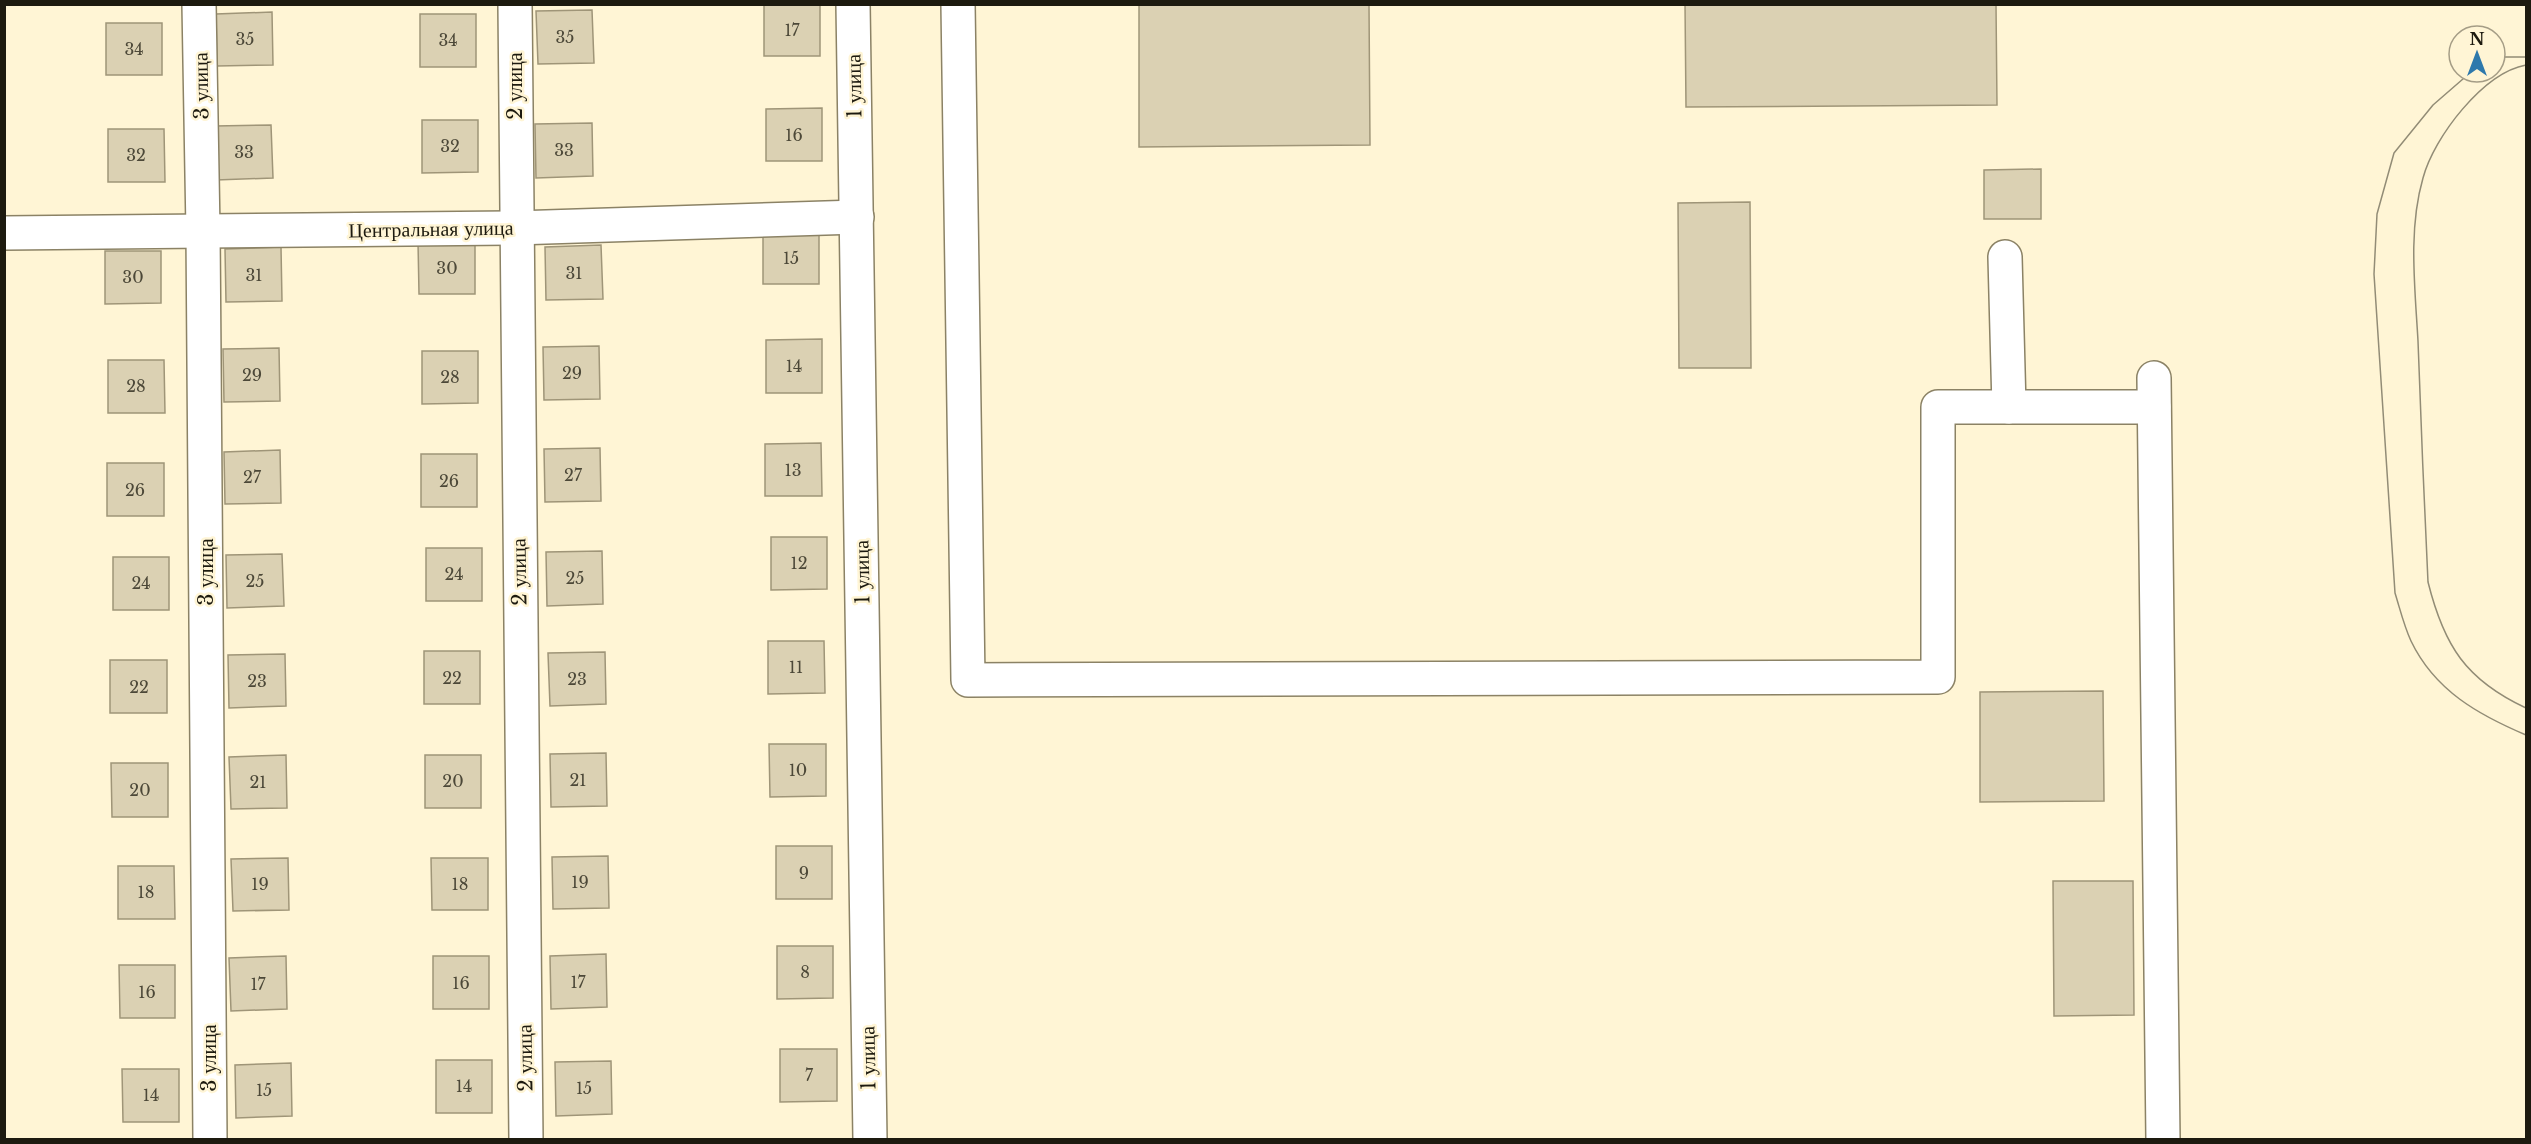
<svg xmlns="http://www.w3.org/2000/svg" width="2531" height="1144" viewBox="0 0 2531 1144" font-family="'Libre Baskerville',serif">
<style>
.building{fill:#dbd1b3;stroke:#9f9578;stroke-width:1.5}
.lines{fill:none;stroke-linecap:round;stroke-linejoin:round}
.minor-casing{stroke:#8b8265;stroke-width:36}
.minor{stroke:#fff;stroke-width:33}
.tram{stroke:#928c76;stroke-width:1.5}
.labels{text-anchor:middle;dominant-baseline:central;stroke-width:5;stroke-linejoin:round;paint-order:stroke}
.number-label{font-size:16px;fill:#4c4838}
.street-label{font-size:20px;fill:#1d1a0f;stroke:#fff5d5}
</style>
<rect width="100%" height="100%" fill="#fff5d5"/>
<g class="building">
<rect x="764" y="4" width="56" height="52"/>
<path d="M1139,4H1369L1370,145L1139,147Z"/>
<path d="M1685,4H1996L1997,105L1686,107Z"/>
<path d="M592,10L594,63L538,64L536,11Z"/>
<path d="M272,12L273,65L217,66L216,14Z"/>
<rect x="420" y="14" width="56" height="53"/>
<rect x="106" y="23" width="56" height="52"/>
<path d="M822,108V161H766V109Z"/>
<path d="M422,120H478V172L422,173Z"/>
<path d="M592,123L593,176L536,178L535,124Z"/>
<path d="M271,125L273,178L216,180L215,126Z"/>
<path d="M108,129H164L165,182H108Z"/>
<path d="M2041,169V219H1984V170Z"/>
<path d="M1750,202L1751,368H1679L1678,203Z"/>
<rect x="763" y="231" width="56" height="53"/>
<path d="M418,242H475V294H419Z"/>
<path d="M601,245L603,299L546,300L545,247Z"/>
<path d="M281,247L282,301L226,302L225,249Z"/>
<path d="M105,251H161V303L105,304Z"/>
<path d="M822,339V393H766V340Z"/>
<path d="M599,346L600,399L544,400L543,347Z"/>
<path d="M279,348L280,401L224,402L223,349Z"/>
<path d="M422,351H478V403L422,404Z"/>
<path d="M108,360H164L165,413H108Z"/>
<path d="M821,443L822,496H765V444Z"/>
<path d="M600,448L601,501L545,502L544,449Z"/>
<path d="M280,450L281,503L225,504L224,452Z"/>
<rect x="421" y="454" width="56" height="53"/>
<rect x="107" y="463" width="57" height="53"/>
<path d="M771,537H827V589L771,590Z"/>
<rect x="426" y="548" width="56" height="53"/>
<path d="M602,551L603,604L547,606L546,552Z"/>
<path d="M282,554L284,606L227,608L226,555Z"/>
<rect x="113" y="557" width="56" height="53"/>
<path d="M768,641H824L825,693L768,694Z"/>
<rect x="424" y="651" width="56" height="53"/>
<path d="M605,652L606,704L550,706L548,653Z"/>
<path d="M285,654L286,706L229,708L228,655Z"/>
<rect x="110" y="660" width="57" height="53"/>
<path d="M2103,691L2104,801L1980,802V692Z"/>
<path d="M769,744H826V796L770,797Z"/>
<path d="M606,753L607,806L551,807L550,754Z"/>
<path d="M286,755L287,808L231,809L229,757Z"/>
<rect x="425" y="755" width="56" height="53"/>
<path d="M111,763H168V817H112Z"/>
<rect x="776" y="846" width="56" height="53"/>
<path d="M608,856L609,908L553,909L552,857Z"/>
<path d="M288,858L289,910L233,911L231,859Z"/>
<path d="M431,858H488V910H432Z"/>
<path d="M118,866H174L175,919H118Z"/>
<path d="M2053,881H2133L2134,1015L2054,1016Z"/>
<path d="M777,946H833V998L777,999Z"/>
<path d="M606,954L607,1007L551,1009L550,956Z"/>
<path d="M286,956L287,1009L231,1011L229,958Z"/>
<rect x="433" y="956" width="56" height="53"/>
<path d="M119,965H175V1018H120Z"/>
<path d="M780,1049H837V1101L780,1102Z"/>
<rect x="436" y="1060" width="56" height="53"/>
<path d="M611,1061L612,1114L556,1116L555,1062Z"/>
<path d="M291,1063L292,1116L236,1118L235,1065Z"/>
<path d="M122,1069H179V1122H123Z"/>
</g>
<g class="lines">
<g class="minor-casing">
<g id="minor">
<path d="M199,4L203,231L210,1140"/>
<path d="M515,4L526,1140"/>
<path d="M853,4L870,1140"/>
<path d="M958,4L968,680L1938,677V407H2154"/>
<path d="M4,233L515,228L857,217"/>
<path d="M2005,257L2009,407"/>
<path d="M2154,378L2163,1140"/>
</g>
</g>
<use href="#minor" class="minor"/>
<g class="tram">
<path d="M2495,61L2505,57H2526"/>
<path d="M2526,65C2483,73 2434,137 2423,178C2408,230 2415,287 2418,341C2421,421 2424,502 2428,582C2444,646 2466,680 2526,708"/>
<path d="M2471,72L2433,105L2394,153L2377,214L2374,274L2395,593C2400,609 2404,626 2411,641C2435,691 2479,715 2526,735"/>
</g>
</g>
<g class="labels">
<g class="number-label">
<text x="792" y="30">17</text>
<text x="565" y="37">35</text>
<text x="245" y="39">35</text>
<text x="448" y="40">34</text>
<text x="134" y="49">34</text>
<text x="794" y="135">16</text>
<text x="450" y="146">32</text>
<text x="564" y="150">33</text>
<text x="244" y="152">33</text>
<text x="136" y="155">32</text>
<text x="791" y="258">15</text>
<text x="447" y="268">30</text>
<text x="574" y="273">31</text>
<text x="254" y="275">31</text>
<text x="133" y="277">30</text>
<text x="794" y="366">14</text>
<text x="572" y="373">29</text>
<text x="252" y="375">29</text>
<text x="450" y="377">28</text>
<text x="136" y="386">28</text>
<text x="793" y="470">13</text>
<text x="573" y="475">27</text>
<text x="252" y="477">27</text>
<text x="449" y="481">26</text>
<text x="135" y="490">26</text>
<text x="799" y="563">12</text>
<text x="454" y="574">24</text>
<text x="575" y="578">25</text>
<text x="255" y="581">25</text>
<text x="141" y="583">24</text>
<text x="796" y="667">11</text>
<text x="452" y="678">22</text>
<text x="577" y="679">23</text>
<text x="257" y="681">23</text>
<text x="139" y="687">22</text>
<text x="798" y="770">10</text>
<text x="578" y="780">21</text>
<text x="453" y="781">20</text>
<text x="258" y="782">21</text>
<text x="140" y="790">20</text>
<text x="804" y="873">9</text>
<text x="580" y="882">19</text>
<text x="260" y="884">19</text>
<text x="460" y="884">18</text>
<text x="146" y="892">18</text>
<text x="805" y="972">8</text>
<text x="578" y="982">17</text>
<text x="461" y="983">16</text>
<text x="258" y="984">17</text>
<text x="147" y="992">16</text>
<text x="809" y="1075">7</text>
<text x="464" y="1086">14</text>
<text x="584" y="1088">15</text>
<text x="264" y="1090">15</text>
<text x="151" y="1095">14</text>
</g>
<g class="street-label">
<text transform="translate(201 86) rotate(-91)">3 улица</text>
<text transform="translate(515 86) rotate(-90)">2 улица</text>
<text transform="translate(854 86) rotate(-91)">1 улица</text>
<text transform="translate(431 229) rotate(-1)">Центральная улица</text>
<text transform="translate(206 572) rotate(-90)">3 улица</text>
<text transform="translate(519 572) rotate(-91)">2 улица</text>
<text transform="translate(862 572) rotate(-91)">1 улица</text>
<text transform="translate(209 1058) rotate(-90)">3 улица</text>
<text transform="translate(525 1058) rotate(-91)">2 улица</text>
<text transform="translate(868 1058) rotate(-91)">1 улица</text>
</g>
</g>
<rect width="2531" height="1144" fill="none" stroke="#1d1a0f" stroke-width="12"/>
<g transform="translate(2477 54)"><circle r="28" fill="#fff5d5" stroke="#a59d86" stroke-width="1.5"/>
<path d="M0-4.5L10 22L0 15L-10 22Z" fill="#2e79ac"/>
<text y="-9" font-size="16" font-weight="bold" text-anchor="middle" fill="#1d1a0f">N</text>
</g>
</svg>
